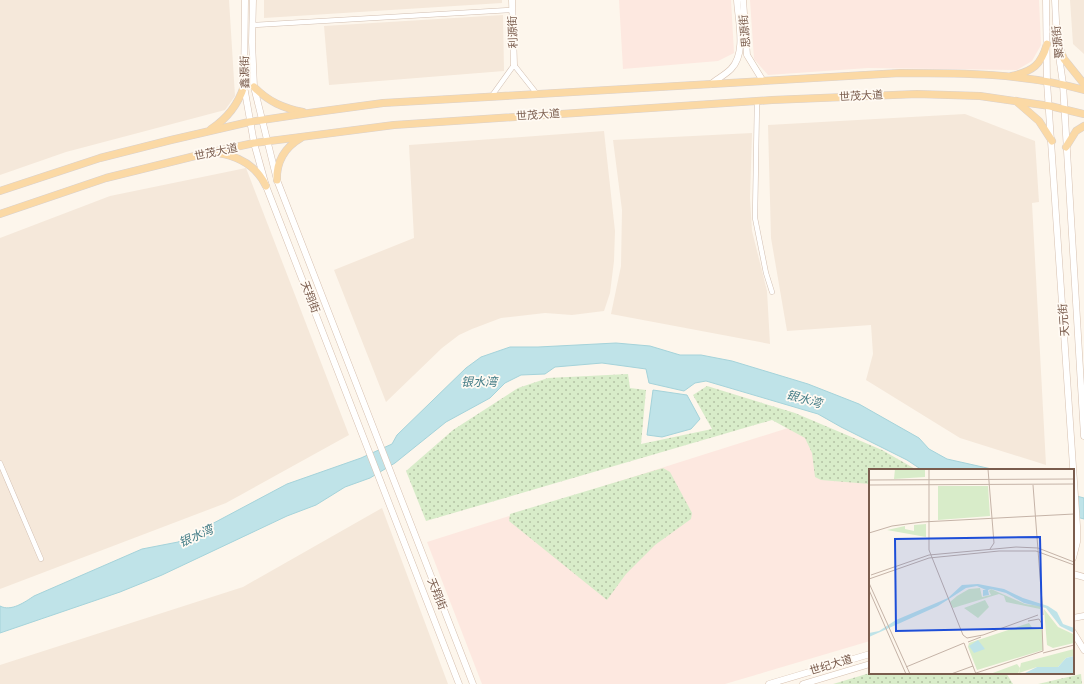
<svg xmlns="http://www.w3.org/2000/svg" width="1084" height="684" viewBox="0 0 1084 684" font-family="'Fira Sans Condensed','Noto Sans SC',sans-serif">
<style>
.residential{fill:#f5e8da}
.commercial{fill:#fde8e0}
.park{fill:url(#park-dots)}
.water{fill:#bfe3e8;stroke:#a5d3da}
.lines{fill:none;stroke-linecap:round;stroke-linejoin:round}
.street-casing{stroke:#d1beb0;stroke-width:5.5}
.secondary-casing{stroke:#d6c0b0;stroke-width:7}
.primary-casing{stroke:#dad1cd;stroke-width:8}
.street{stroke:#fff;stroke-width:4.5}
.secondary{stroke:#fff;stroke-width:6}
.primary{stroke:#fbd9a5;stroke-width:7}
.labels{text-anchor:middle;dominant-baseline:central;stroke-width:3.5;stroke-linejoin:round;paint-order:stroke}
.street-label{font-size:11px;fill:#7a5c4d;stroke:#fffaf3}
.water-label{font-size:12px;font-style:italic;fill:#437c86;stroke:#fffaf3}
.inset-road{fill:none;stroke:#c5b3a7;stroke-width:1}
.view{fill:#1d4ed8;fill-opacity:0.15;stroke:#1d4ed8;stroke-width:2}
.inset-edge{fill:none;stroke:#7a5c4d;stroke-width:2}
</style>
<defs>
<pattern id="park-dots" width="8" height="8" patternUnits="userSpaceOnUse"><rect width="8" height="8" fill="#d8ecc9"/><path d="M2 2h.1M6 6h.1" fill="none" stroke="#b4c2a5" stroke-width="1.8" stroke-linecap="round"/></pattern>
</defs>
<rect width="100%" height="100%" fill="#fdf6ec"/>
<g class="residential">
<path d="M0,0H229L235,96L225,110L66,152L0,175Z"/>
<path d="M264,0H502V3L264,18Z"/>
<path d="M1070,0H1084V54L1073,44Z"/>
<path d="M503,15L504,71L329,85L324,26Z"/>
<path d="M965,114L1035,141L1039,202L1032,203L1046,465L960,438L866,380L873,354L871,325L787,331L771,238L768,125Z"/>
<path d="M604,131L615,231L614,261L610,293L604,311L572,315L545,313L519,316L501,318L472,329L459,335L442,348L386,402L334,270L414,238L409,145Z"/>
<path d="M752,133L750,198L752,231L767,291L770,344L611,314L621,266L622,210L613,140Z"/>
<path d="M246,168L349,435L226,503L0,589V238L110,196Z"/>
<path d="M382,508L448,684H0V665L243,587Z"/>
</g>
<g class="commercial">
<path d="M619,0H731L734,53L718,61L623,69Z"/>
<path d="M750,0H1039L1041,45L1032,61L1017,70L868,68L768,75L754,59Z"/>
<path d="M807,422L870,470V641L725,684H482L427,542Z"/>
</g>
<g class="park">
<path d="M628,374L630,388L646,390L641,444L712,429L693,395L707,386L795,413L882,450L917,470H870V484L821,480L815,477L812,453L805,438L772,420L426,521L406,471L453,430L518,388L548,378Z"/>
<path d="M663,468L670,472L692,513L691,519L655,545L626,574L607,600L509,521L510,514Z"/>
<path d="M870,673H1006L1013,684H833Z"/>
<path d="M1081,674L1082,684H1038Z"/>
</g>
<g class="water">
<path d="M616,343L650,346L680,355H701L732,361L808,384L859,404L919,438L929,449L947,459L996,470H922L907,460L841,427L818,414L706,381L695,383L684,391L649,383L646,369L602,363L555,367L545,374L521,375L505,383L490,398L446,422L395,463L370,478L345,487L316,505L287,516L162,575L120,592L0,633V606C11,612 25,602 34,596L142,549L178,542L287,484L361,458L392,444L397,435L466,368L481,357L510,347H538Z"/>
<path d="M653,390L687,395L700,419L691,429L662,437L647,435Z"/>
<path d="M1073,495L1084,498V519L1073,516Z"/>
</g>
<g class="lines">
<g class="street-casing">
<g id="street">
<path d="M253,25L512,10"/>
<path d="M491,97L514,65L537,94"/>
<path d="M757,101L755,218L766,273L772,292"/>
<path d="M0,463L41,559"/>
</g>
</g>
<g class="secondary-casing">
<g id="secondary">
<path d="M245,0L244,86L254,143L266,186L459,684"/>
<path d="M253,0L252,42L254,87L277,180L473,684"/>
<path d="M512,0L514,65"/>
<path d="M743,0L747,55L763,81"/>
<path d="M1046,0L1047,82L1077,526V542L1073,558"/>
<path d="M1055,0L1057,42L1063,84L1084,436"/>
<path d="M711,84C717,79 725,75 731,69C747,53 738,20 737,0"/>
<path d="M1073,574L1084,577"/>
<path d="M1073,618L1084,616"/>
<path d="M1073,632L1084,650"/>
<path d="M769,684L870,654"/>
<path d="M803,684L870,664"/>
</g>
</g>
<g class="primary-casing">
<g id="primary">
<path d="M1057,42L1064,59L1084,84"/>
<path d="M1012,76C1033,71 1041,65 1047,44"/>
<path d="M254,87C269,102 283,108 303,112"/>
<path d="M1016,101L1039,121L1052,141"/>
<path d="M211,129C228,118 238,105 244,86"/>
<path d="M1066,147L1076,131L1084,126"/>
<path d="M217,153C239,156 256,165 266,186"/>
<path d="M277,180C276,162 285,147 301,138"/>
<path d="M0,191L100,158L171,140L249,122L309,113L383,103L900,73C960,73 1026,73 1084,90"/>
<path d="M0,214L106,178L203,154L254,143L394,125L772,100L917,94L980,96L1050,106L1084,114"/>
</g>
</g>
<use href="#street" class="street"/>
<use href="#secondary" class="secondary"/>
<use href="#primary" class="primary"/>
</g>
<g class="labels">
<g class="street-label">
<text transform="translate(745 31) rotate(-95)">思源街</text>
<text transform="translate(513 32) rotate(-92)">利源街</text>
<text transform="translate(1058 42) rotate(-96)">聚源街</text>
<text transform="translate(245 72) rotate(-91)">鑫源街</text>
<text transform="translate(861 96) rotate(-3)">世茂大道</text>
<text transform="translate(538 115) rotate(-4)">世茂大道</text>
<text transform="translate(216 152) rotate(-12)">世茂大道</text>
<text transform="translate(310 297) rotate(69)">天翔街</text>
<text transform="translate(1064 320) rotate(-94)">天元街</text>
<text transform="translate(437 594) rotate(68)">天翔街</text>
<text transform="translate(831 665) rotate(-17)">世纪大道</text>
</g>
<g class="water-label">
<text x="479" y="382">银水湾</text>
<text transform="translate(804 399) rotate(16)">银水湾</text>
<text transform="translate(196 536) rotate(-24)">银水湾</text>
</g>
</g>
<g transform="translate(869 469)">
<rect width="205" height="205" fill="#fdf6ec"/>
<path d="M57,55V68L18,61L36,57V60L45,62V56ZM175,140L189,158L204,165L205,174L184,179L178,176Z" fill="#d8ecc9"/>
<path d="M205,180V187L197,189L189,198H168L150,204L152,194ZM148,195L151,199L149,205H121Z" fill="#d8ecc9"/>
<path d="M26,0H56V8L25,10ZM69,17H119L121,47L69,51ZM111,119L113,128L122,126L120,122L122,120L156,135L171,137V140L137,133L135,127L130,125L84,139L81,133L88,127L100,120ZM116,131L120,138L109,149L95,139ZM160,154L164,160L173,158L174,181L108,201L99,178L100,174Z" fill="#d8ecc9"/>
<path d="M109,115L135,120L154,129L179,137L188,143L194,155L205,159V164L191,157L177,139L155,134L137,124L122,120L119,121L120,126L114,127V121H117L108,117L97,119L69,137L0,168V164L10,162L27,151L79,129L93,116ZM109,171L116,180L105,184L100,177ZM205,187V205H154L168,198H189L197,189Z" fill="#bfe3e8"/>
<path class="inset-road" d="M60,0V81L94,166L98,169L114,166L169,146M119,0L125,74L121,80M0,11L205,10M0,16L205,15M164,16L174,146M0,64L23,57L53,53L205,45M2,106L60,86L147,78L169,79L205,93M0,110L60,89L130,82H167L205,96M0,114L41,205M0,121L37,205M99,173L112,168M174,184L205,176M37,198L95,174L107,205M82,205L104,197M104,205L174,182L173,155L170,150L159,152"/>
<path class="view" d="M171,68L173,159L27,162L26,70Z"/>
<rect width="205" height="205" class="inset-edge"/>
</g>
</svg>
